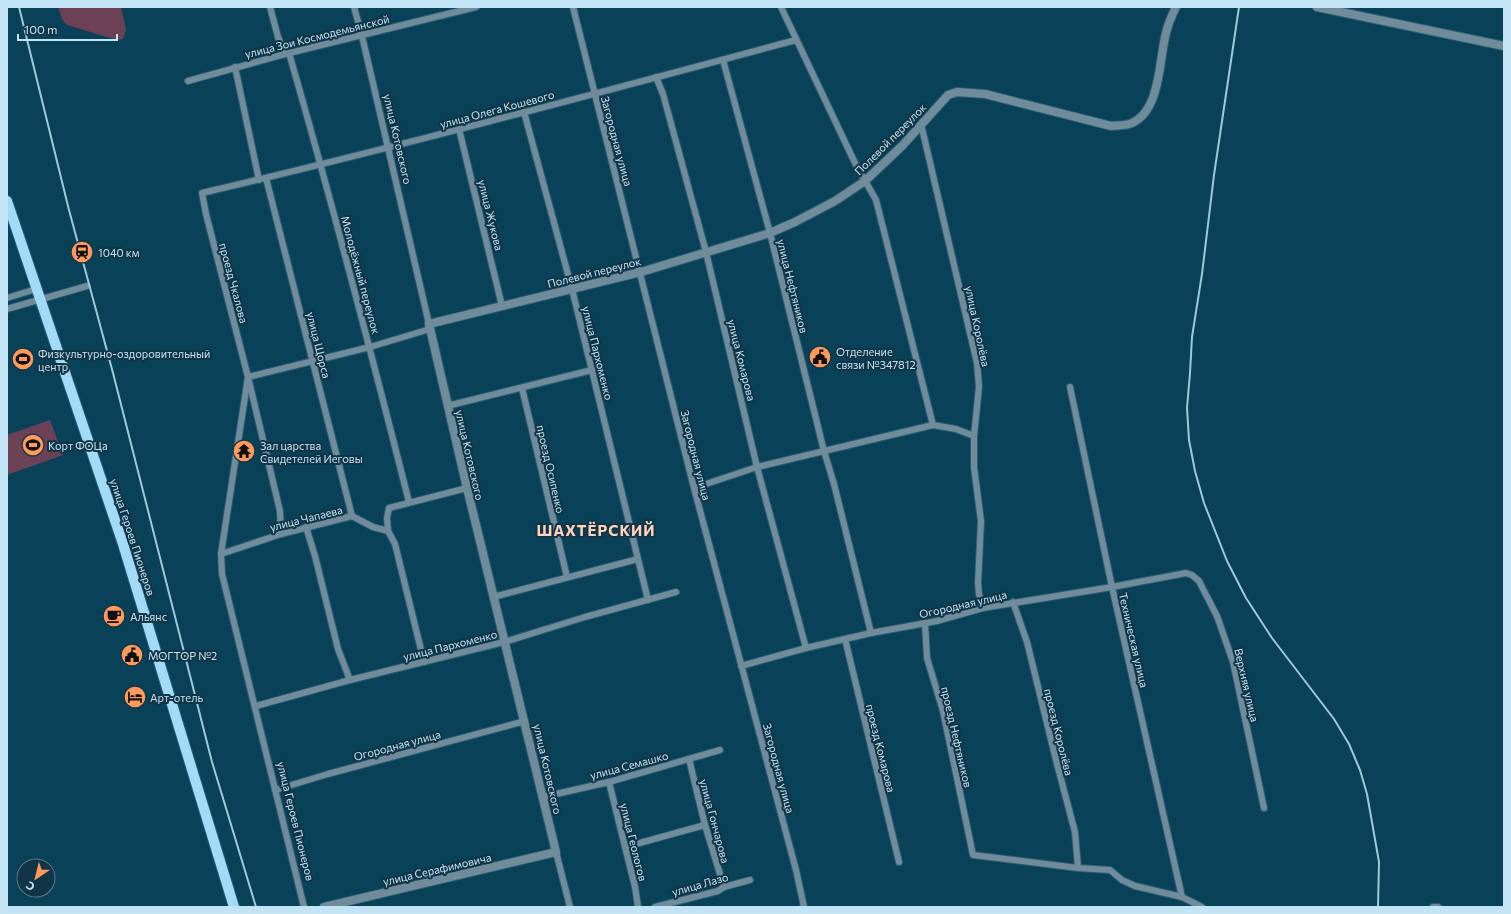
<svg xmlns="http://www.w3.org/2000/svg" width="1511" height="914" viewBox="0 0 1511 914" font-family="Commissioner,sans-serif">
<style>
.green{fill:#6d4155}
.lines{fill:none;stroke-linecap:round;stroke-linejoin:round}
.minor-casing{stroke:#2a5e74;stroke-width:8}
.tertiary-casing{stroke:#2a5e74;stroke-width:10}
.primary-casing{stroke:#2a5e74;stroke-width:12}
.minor{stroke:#708b9a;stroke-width:6}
.tertiary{stroke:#708b9a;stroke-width:8}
.primary{stroke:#a2daf8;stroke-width:10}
.rail{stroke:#a1c7d9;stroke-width:2}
.labels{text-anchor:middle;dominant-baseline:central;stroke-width:4;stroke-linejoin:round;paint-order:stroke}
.street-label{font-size:11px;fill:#c3e4f5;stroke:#113546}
.poi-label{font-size:11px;fill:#c3e4f5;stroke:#113546;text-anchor:start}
.district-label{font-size:15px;font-weight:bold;letter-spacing:1px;fill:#ffd3ba;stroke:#113546}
</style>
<rect width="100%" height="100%" fill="#084158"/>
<g class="green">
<path d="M58,7H121L126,29L123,39L117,40L67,25L62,19Z"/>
<path d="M50,420L63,455L7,475V435Z"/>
</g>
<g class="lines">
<g class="minor-casing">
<g id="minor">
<path d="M270,7L278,37L285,54"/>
<path d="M354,7L362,36L429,324"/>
<path d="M573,7L694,488L796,870L804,907"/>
<path d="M781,7L855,163L876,200L933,425"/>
<path d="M289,53C332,202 371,352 409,502"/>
<path d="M723,60L770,233L824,451L834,484L871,633"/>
<path d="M235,67L259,180"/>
<path d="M656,77L663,94L706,252L757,467L806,648"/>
<path d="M188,81L285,54L476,7"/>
<path d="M524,112L572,289L648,600"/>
<path d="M921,124L977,363L979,387L974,436V467L981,521L978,583L979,594L983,608"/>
<path d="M459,129L502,306"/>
<path d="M266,178L352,516"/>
<path d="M7,298L36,289"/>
<path d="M7,309L87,286"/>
<path d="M1070,387L1112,587L1182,897"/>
<path d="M522,388L567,577"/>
<path d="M447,406L592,370"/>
<path d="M694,488L757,467L933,425L956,429L974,436"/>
<path d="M306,527L315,556L338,649L350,680"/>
<path d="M388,531L395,544L424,662"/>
<path d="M281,534L280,511L248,377L370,347L430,329"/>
<path d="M221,554L281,534L352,516L373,527L388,531L387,518L389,508L467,488"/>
<path d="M493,597L638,559"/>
<path d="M1013,602L1027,642L1057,764L1075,832L1078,868"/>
<path d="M925,623L927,658L943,711L973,855L1078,868L1110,870L1122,880L1135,886L1182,897L1202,907"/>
<path d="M845,639L899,862"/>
<path d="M741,666L806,648L871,633L937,621L983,608L1112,587L1186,573L1192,575L1199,581L1203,589L1217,616L1233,662L1264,808"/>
<path d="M256,706L350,680L504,642L585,617L676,592"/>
<path d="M689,759L705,825L724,887"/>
<path d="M609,782L635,887L638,907"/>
<path d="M275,790L328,774L525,721"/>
<path d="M543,797L609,782L720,750"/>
<path d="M625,847L705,825"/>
<path d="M556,852L570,907"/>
<path d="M304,907L222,574L221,554L248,377L206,214L202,193C401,146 598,93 796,40"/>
<path d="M655,907L718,891L724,887L750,880"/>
<path d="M1433,907H1438"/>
</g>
</g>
<g class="tertiary-casing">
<g id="tertiary">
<path d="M1317,7L1504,46"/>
<path d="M324,907L556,852L467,488L429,324L641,272L770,233L795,222L835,201L865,181L902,146L948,95L957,92L985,94L1111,126C1117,125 1126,126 1132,123C1161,110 1159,59 1166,33C1168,24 1172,15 1176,7"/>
</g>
</g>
<g class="primary-casing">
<path id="primary" d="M7,201L123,544L234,907"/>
</g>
<use href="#minor" class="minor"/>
<use href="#tertiary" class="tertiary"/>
<use href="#primary" class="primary"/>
<g class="rail">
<path d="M19,7L69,210L113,373L212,762L256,907"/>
<path d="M1239,7L1214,175L1202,274L1192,337L1190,373L1187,408L1189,440L1195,471L1204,503L1227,561L1246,598L1272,638L1334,719L1349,744L1360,770L1367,794L1379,862L1378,907"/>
</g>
</g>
<defs>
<g id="station-disc" transform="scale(1.15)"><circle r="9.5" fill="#ff9b5a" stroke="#113546"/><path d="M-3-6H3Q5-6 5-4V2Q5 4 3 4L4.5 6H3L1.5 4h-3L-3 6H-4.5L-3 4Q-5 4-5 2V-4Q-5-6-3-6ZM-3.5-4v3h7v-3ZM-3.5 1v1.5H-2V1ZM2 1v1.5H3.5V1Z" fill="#111"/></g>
<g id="civic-disc" transform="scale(1.15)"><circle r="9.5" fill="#ff9b5a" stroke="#113546"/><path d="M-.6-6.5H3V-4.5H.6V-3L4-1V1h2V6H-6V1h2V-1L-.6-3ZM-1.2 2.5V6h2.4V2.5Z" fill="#111"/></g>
<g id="stadium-disc" transform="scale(1.15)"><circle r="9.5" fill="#ff9b5a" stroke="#113546"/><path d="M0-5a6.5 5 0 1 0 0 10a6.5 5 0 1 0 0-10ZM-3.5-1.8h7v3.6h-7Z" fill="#111"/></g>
<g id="temple-disc" transform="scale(1.15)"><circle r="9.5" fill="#ff9b5a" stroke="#113546"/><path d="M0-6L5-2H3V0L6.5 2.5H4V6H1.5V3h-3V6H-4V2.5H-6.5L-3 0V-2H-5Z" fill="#111"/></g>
<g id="cafe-disc" transform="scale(1.15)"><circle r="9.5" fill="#ff9b5a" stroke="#113546"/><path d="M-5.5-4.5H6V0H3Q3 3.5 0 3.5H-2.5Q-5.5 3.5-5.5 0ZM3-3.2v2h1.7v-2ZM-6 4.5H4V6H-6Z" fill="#111"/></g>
<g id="hotel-disc" transform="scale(1.15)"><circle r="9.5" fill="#ff9b5a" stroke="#113546"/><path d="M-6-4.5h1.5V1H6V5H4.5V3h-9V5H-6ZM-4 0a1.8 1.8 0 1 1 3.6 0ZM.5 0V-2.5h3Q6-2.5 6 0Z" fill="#111"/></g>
</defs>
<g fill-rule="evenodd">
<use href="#station-disc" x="82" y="252"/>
<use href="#civic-disc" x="820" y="357"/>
<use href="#stadium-disc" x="23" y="359"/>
<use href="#stadium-disc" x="33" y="445"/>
<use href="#temple-disc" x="244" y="451"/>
<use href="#cafe-disc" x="114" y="616"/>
<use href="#civic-disc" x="132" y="655"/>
<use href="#hotel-disc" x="135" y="697"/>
</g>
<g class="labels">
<g class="street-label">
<text transform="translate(317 36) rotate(-14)">улица Зои Космодемьянской</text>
<text transform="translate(497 109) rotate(-15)">улица Олега Кошевого</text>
<text transform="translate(398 139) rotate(77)">улица Котовского</text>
<text transform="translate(890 139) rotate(-45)">Полевой переулок</text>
<text transform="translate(617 141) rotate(75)">Загородная улица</text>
<text transform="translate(491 215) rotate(76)">улица Жукова</text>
<text transform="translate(594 272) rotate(-14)">Полевой переулок</text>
<text transform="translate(361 275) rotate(75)">Молодёжный переулок</text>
<text transform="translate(234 283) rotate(75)">проезд Чкалова</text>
<text transform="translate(793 286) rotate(76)">улица Нефтяников</text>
<text transform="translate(978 326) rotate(78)">улица Королёва</text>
<text transform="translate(319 345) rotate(76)">улица Щорса</text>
<text transform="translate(598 353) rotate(76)">улица Пархоменко</text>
<text transform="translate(742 360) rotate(76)">улица Комарова</text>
<text transform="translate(470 455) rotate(77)">улица Котовского</text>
<text transform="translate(696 455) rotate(76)">Загородная улица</text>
<text transform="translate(551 469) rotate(77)">проезд Осипенко</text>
<text transform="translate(306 518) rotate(-14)">улица Чапаева</text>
<text transform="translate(133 537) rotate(72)">улица Героев Пионеров</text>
<text transform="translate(963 604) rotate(-13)">Огородная улица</text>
<text transform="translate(1134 640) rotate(77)">Техническая улица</text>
<text transform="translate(450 645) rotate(-14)">улица Пархоменко</text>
<text transform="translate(1247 685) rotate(77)">Верхняя улица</text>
<text transform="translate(1059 732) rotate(76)">проезд Королёва</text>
<text transform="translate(957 737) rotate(77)">проезд Нефтяников</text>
<text transform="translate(397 745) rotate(-15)">Огородная улица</text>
<text transform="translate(881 748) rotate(76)">проезд Комарова</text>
<text transform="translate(629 765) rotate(-15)">улица Семашко</text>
<text transform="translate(779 768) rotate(75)">Загородная улица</text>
<text transform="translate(548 769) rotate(77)">улица Котовского</text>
<text transform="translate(296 821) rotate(76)">улица Героев Пионеров</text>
<text transform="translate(715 821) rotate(75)">улица Гончарова</text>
<text transform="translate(634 842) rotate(76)">улица Геологов</text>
<text transform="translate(437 869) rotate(-13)">улица Серафимовича</text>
<text transform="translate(700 884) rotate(-16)">улица Лазо</text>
</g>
<g class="poi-label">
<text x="98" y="252">1040 км</text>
<text x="836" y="351">Отделение<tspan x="836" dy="13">связи №347812</tspan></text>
<text x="38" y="353">Физкультурно-оздоровительный<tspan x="38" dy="13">центр</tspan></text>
<text x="48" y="445">Корт ФОЦа</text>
<text x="260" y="445">Зал царства<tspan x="260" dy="13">Свидетелей Иеговы</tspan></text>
<text x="130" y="616">Альянс</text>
<text x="148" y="655">МОГТОР №2</text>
<text x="150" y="697">Арт-отель</text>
</g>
<g class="district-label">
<text x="596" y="530">ШАХТЁРСКИЙ</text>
</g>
</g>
<rect width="1511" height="914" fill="none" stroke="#c3e4f5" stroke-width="16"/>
<g transform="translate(36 878) rotate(215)"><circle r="19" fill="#113546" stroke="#587b8c"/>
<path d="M0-3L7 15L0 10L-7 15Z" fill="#ff9b5a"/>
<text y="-6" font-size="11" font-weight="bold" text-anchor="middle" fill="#c3e4f5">С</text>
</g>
<path d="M18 34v6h99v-6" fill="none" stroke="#c3e4f5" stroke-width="2"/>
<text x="24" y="34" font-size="12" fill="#c3e4f5" stroke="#113546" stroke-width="3" paint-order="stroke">100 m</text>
</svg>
